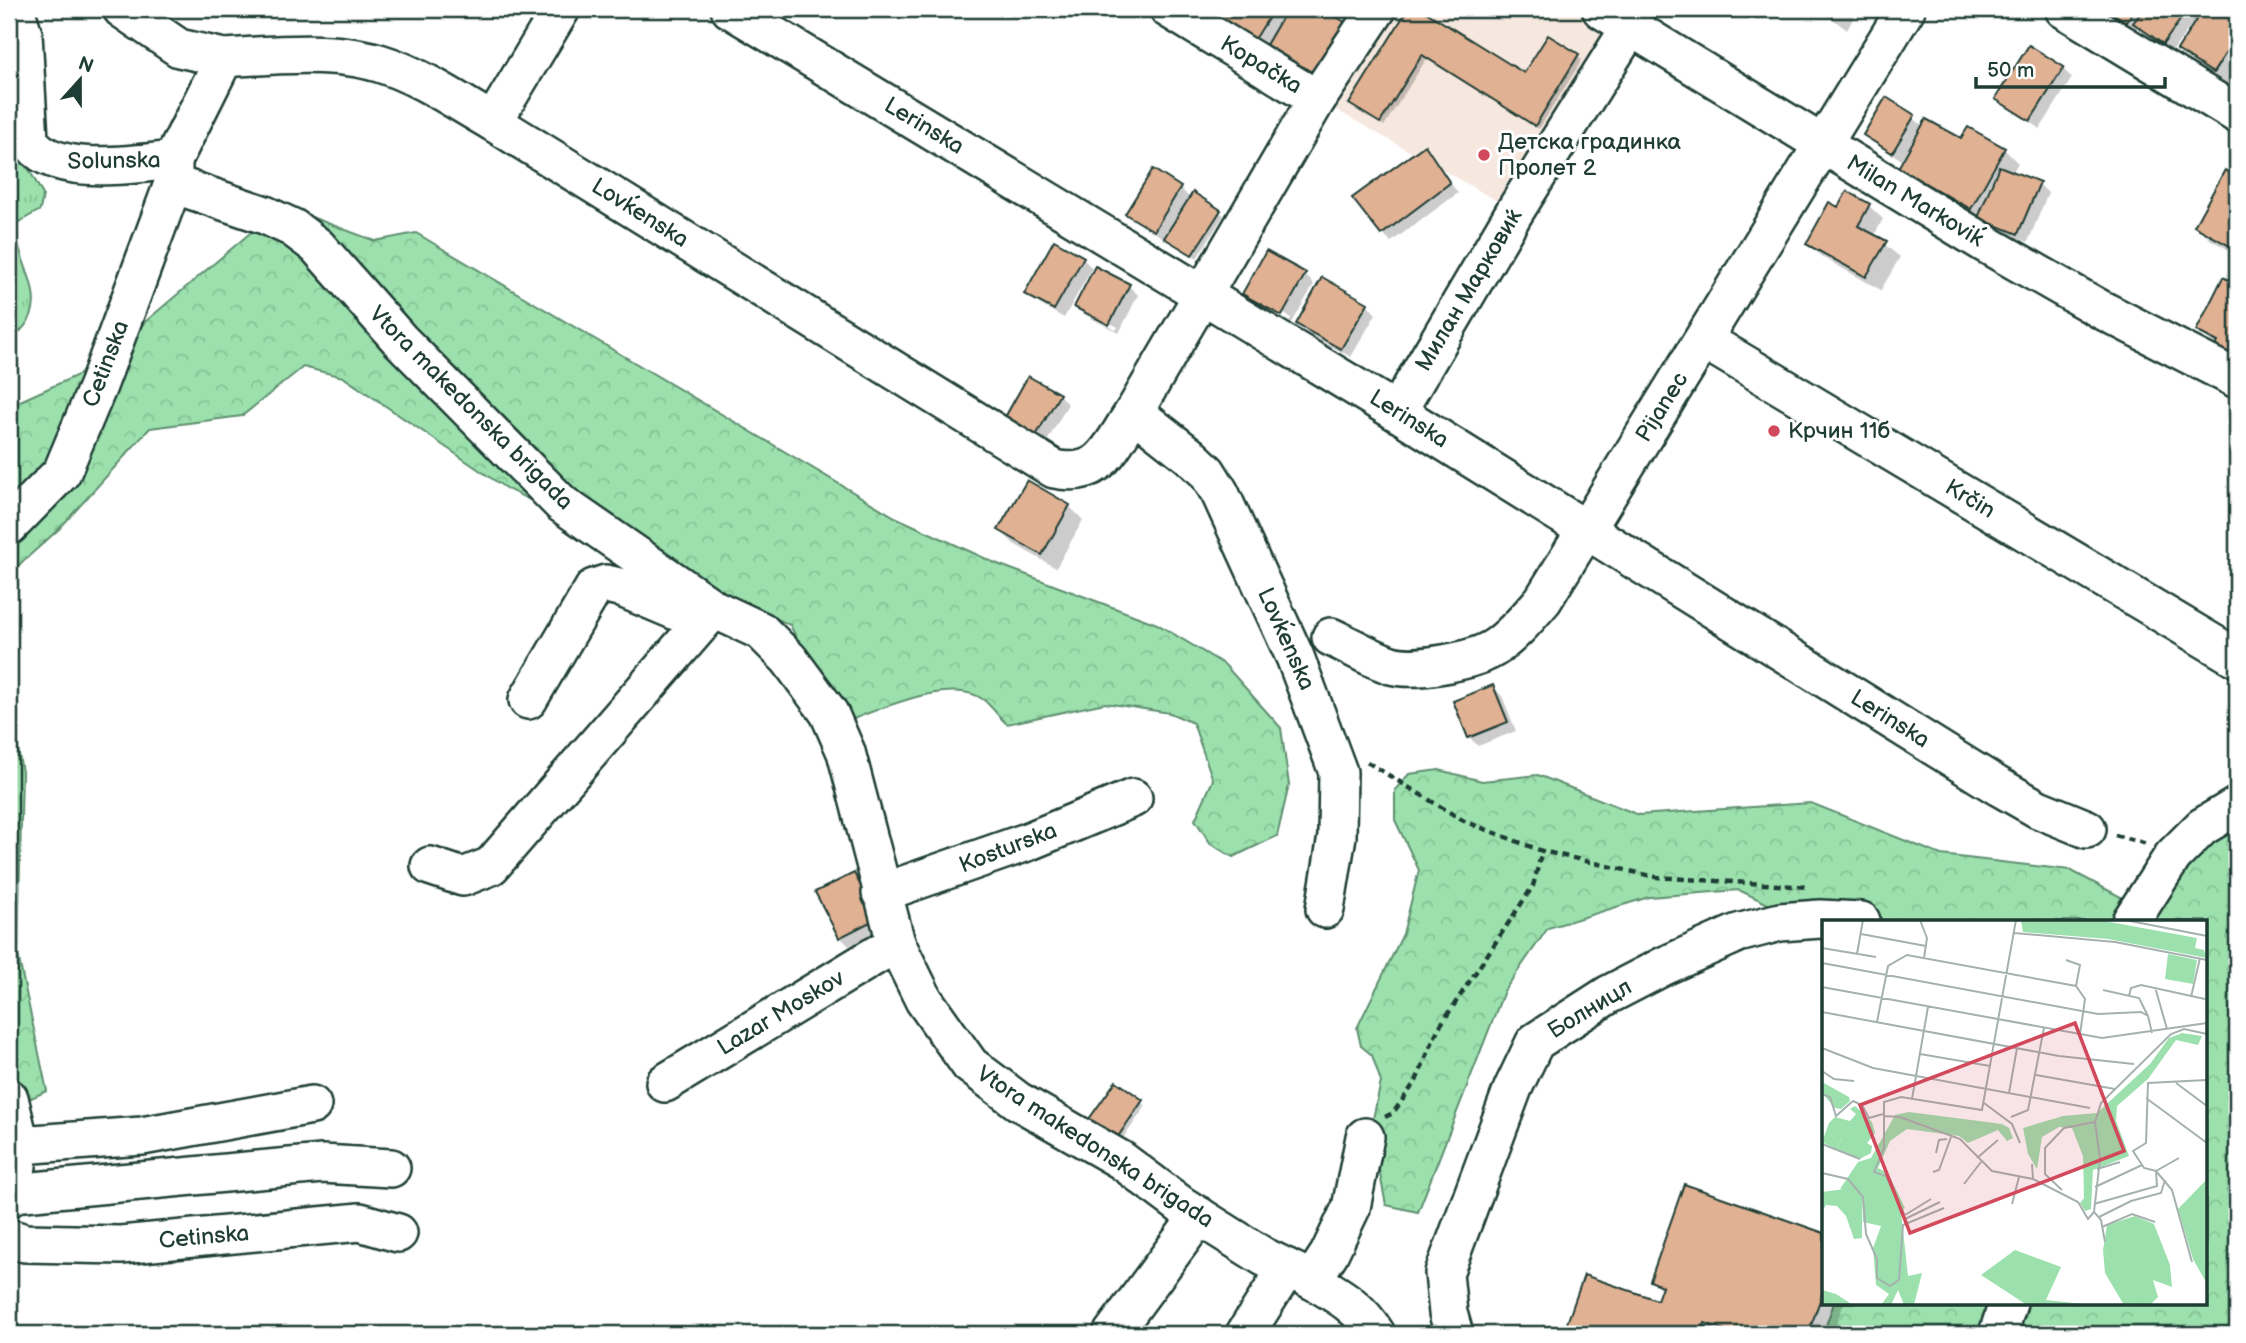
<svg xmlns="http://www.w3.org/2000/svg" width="2246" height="1343" viewBox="0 0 2246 1343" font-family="'Balsamiq Sans',sans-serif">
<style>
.built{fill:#f6e8df}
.grass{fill:url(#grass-tufts);stroke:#5e8f70;stroke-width:2}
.forest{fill:url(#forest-crowns);stroke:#5e8f70;stroke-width:2}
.shadow{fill:#0003;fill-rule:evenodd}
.building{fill:#e1b193;stroke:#1f3d34;stroke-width:2}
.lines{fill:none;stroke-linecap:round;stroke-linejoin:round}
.minor-casing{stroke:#1f3d34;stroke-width:42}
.path{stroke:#1f3d34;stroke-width:4.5;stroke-dasharray:7 5;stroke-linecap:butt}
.minor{stroke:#fff;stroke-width:37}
.poi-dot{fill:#d1495b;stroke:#fff;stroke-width:2.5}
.labels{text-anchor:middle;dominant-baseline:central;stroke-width:6;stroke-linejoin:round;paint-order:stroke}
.street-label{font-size:23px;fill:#1f3d34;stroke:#fff}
.poi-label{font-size:23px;fill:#1f3d34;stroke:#fff;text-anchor:start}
.inset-road{fill:none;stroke:#a5b1ae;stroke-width:2}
.view{fill:#d1495b;fill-opacity:0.15;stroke:#d1495b;stroke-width:3.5}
.inset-edge{fill:none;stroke:#1f3d34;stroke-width:3.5}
</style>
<defs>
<pattern id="grass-tufts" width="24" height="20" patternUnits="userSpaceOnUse" patternTransform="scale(1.75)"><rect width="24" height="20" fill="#9ce1ad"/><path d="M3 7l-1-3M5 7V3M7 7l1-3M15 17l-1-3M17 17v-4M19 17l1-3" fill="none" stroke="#86c295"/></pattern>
<pattern id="forest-crowns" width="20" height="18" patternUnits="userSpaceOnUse" patternTransform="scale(1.75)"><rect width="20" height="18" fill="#9ce1ad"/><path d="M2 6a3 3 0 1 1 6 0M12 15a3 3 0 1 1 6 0" fill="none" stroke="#86c295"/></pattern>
</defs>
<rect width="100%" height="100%" fill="#fff"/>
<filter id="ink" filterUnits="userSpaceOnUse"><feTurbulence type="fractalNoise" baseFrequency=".0143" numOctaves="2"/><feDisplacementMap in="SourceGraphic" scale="14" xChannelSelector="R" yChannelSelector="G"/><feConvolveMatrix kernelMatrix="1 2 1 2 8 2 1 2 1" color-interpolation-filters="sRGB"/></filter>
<g filter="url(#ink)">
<path class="built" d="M1377,9H1601L1631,26L1515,211L1317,99Z"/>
<path class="grass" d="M9,74L25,162L43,195L40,210L17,223C12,263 58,300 16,335L9,332Z"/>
<g class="forest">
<path d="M282,206L375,241L416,233L895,517L995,563L1157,624L1225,665L1281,728L1289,785L1277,836L1233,857L1211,844L1195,820L1213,780L1193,723L1170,713L1105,703L1007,724C999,717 992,707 984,700C954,677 885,707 853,719L833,708L790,625L507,489L343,377L303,367L242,416L150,428L59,529L9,574V406L87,371Z"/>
<path d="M9,710L12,714L22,772L18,955L47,1091L9,1108Z"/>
<path d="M1439,770L1482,781L1538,775L1639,815L1811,803L1941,855L2070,870L2130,902L2237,823V1334H1823L1834,1303H2206V921H1824V931L1739,890L1649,897L1548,928L1504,991L1418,1212L1386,1205L1371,1128L1381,1082L1372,1055L1361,1046L1357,1028L1403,934L1419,870L1395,820V790L1409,774Z"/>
</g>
<g class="shadow">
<path d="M1204,9H1319L1353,33L1324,82L1277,54L1267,44L1264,49Z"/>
<path d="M1410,9H1418L1525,75L1549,37L1582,60L1539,129L1427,58L1384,126L1351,103Z"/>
<path d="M1820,9H1858L1847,30Z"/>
<path d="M2106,9H2232L2237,12V71L2228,86L2193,63L2179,49L2191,31L2188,29L2172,52L2138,25L2136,29Z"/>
<path d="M2063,69L2072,78L2040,129L1997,99Z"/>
<path d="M1887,99L1924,126L1962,140L2004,149L2018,163L2012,173L2039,184L2048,193L2028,242L1989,226L1914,182L1900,168L1904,162L1865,134Z"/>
<path d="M1424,148L1458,193L1391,242L1382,233Z"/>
<path d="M2226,173L2237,179V254L2211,240L2197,226Z"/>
<path d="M1180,188L1190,198L1224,215L1197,258L1137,222L1128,213Z"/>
<path d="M1869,206L1883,219L1874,236L1900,257L1881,290L1822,257L1808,243L1839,209Z"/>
<path d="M1083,259L1092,268L1064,318L1036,302L1026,293Z"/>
<path d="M1095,268L1129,286L1138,295L1119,333L1085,315L1076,306ZM1084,310L1118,327L1116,330L1084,314Z"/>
<path d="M1305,275L1314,284L1292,323L1254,302L1245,293ZM1253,297L1291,318L1289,321L1253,301Z"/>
<path d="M2224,280L2237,286V380L2218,347L2198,331Z"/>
<path d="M1367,304L1376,314L1351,357L1307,333L1298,323Z"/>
<path d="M1059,395L1068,404L1040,454L1010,437Z"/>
<path d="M1027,483L1069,506L1083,520L1056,568L1014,544L1000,530Z"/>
<path d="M1493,687L1502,696L1516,731L1478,746L1469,737Z"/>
<path d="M854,875L863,884L886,928L849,946L840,937Z"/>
<path d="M1116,1083L1146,1106L1121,1141L1095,1123Z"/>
<path d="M1685,1186L1824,1235V1303H1844L1833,1334H1573L1567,1328L1658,1302L1662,1290L1652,1280Z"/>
</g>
<g class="building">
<path d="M1202,9H1274L1254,41Z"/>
<path d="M1287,9H1323L1345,22L1315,74L1266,45Z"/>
<path d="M1408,9H1421L1524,73L1548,35L1579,54L1535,126L1422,55L1380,123L1349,104Z"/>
<path d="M2107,9H2135L2126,22Z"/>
<path d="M2144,9H2188L2163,44L2133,23Z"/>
<path d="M2203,9L2237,10V35L2213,73L2177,50Z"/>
<path d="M2029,45L2064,67L2030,121L1995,99Z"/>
<path d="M1886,97L1915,115L1892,153L1863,135Z"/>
<path d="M1926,119L1961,138L1968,127L2005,148L1971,209L1898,168Z"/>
<path d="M1425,145L1450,183L1381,235L1352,198Z"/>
<path d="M1999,166L2040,182L2018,234L1978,218Z"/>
<path d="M1153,169L1181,187L1154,231L1125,214Z"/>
<path d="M2225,170L2237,177V250L2194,226Z"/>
<path d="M1847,191L1870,204L1858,226L1887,241L1866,277L1806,244L1829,202L1838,207Z"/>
<path d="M1193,192L1221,210L1192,255L1164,238Z"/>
<path d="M1054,240L1084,257L1054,310L1024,294Z"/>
<path d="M1266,251L1306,273L1282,316L1242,294Z"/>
<path d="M1095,266L1130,284L1109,325L1074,307Z"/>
<path d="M1322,277L1368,303L1341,349L1296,324Z"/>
<path d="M2223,277L2237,284V364L2209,360L2218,342L2196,331Z"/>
<path d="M1028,376L1060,394L1030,446L999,428Z"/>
<path d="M1027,480L1070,505L1042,555L998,530Z"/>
<path d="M1493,685L1508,722L1468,738L1453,701Z"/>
<path d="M854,873L878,918L839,938L815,892Z"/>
<path d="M1116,1081L1143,1100L1117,1138L1089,1119Z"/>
<path d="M1684,1184L1824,1233V1289L1808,1334H1737L1705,1323L1701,1334H1581L1565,1329L1584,1275L1657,1300L1662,1286L1650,1281Z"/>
</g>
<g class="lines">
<g class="minor-casing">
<g id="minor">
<path d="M15,9L23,34L29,140C51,178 135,164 173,160"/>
<path d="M122,9L179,48L224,58"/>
<path d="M730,9L1397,412L1996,785L2038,809L2087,829"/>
<path d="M1169,9L1317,99"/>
<path d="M1601,9L1986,244L2100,309L2237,379"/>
<path d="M2064,9L2237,114"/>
<path d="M493,122L561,9"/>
<path d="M173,184L265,215L293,228L317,246L400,340L562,504L714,609L761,631L789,659L829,713L846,752L896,943L924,1000L970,1065L1018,1101L1121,1160L1181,1205L1264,1257L1312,1280L1329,1254L1351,1208L1365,1137"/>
<path d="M1704,340L2237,658"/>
<path d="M1134,412L1190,456L1207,472L1220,493L1295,657L1338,772L1337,836L1325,909"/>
<path d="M1397,412L1515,211L1631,26"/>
<path d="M9,526L62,472L98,386L173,184V160L224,58C271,55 334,49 379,63C419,75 456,101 493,122L1054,469C1102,479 1110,447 1134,412L1317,99L1377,9"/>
<path d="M1331,637C1351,646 1370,658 1391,665C1415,672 1476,661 1497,646C1515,633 1529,616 1543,600L1906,9"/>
<path d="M528,700L594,588L606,584L619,587L702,622"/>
<path d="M430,866L463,877L491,866L714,609"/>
<path d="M881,893L1027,842L1133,798"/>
<path d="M2131,921L2173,856L2202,827L2237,806"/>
<path d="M665,1083L896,943"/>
<path d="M9,1098L20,1145"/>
<path d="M13,1193L20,1145L142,1136L312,1105"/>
<path d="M9,1198L13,1193L322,1164L391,1168"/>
<path d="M9,1238L25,1243L121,1245L360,1222L398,1233"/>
<path d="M1312,1280C1338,1295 1360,1307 1376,1334"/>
<path d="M1112,1334L1199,1216"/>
<path d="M1245,1334L1287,1268"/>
<path d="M1454,1334L1448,1313L1444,1273L1513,1088L1535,1042L1608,995L1664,966L1738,933L1780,922L1820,919L1861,921"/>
<path d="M1998,1334L2008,1303"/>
</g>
</g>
<g class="path">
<path d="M1367,762L1464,821L1542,851L1656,877L1809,887"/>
<path d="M2115,835L2147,844"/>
<path d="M1385,1117L1393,1113L1416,1081L1438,1029L1533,886L1542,851"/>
</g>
<use href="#minor" class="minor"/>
</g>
</g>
<g class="poi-dot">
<circle cx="1484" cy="155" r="7"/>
<circle cx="1774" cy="431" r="7"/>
</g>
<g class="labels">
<g class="street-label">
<text transform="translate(1261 65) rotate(31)">Kopačka</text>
<text transform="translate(924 126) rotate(31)">Lerinska</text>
<text transform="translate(114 161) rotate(-1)">Solunska</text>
<text transform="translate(1915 201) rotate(31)">Milan Markoviḱ</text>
<text transform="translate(640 213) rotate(32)">Lovḱenska</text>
<text transform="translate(1469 290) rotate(-59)">Милан Марковиќ</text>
<text transform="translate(106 364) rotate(-69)">Cetinska</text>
<text transform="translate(1662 407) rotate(-58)">Pijanec</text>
<text transform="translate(471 408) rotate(45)">Vtora makedonska brigada</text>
<text transform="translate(1409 419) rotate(32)">Lerinska</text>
<text transform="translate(1970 499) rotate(31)">Krčin</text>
<text transform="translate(1286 639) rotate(66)">Lovḱenska</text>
<text transform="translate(1890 719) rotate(32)">Lerinska</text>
<text transform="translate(1008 848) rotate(-21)">Kosturska</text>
<text transform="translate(1590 1009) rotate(-31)">Болницл</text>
<text transform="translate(781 1013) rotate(-31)">Lazar Moskov</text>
<text transform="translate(1095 1147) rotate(33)">Vtora makedonska brigada</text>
<text transform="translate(204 1237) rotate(-5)">Cetinska</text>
</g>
<g class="poi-label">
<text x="1498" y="142">Детска градинка<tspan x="1498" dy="26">Пролет 2</tspan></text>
<text x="1788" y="431">Крчин 11б</text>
</g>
</g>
<g transform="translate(1822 920)">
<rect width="385" height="385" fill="#fff"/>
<path d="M199,0H277L375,18L373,28L382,30L385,38L286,19L201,12ZM346,34L375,40L371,64L343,59ZM33,186L50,202L53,213L45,223L50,226L49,233L38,239L20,217L15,230L0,222L7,203L13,197L28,201L34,194L28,189ZM23,269L40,273V318L32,319L24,296L15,286L4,285L0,292V272ZM281,330L316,375L311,385H302L283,353Z" fill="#9ce1ad"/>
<path d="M360,113L380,116L376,125L354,120L326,159L295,186L294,201L307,236L271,250L269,289L263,291L258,283L262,278L261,236L250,208L237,207L220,217L215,249L206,234L201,208L241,196L275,193L328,144L347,118ZM0,162L27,177L28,181L19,189L13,188L0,173ZM87,192L180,204L187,208L191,218L185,221L176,210L146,223L137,216L85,209L68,221L56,248L66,253L83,288L79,292L86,356L100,353L92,385H82L76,370L69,385H59L67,374L54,365L51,328L59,306L41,302L40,273L18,269L36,242L49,238L73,195ZM385,259V364L371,339L356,289ZM313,296L332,304L348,345L350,367L331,360L336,377L328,385H311L315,375L281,330L285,305ZM193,330L239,347L224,380L270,385H205L159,355ZM0,370L14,374L31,385H0Z" fill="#9ce1ad"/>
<path d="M20,217L42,225L38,239L15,230Z" fill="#9ce1ad"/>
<path class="inset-road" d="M98,0L105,18L102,38M303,0L385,16M192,13L293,22L385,40M39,14L104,26M0,28L54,37M35,34L41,0M244,40L258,45L254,66M0,43L276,94L319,92L326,96L330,113M0,67L280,118L385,103M333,67L345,109M281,70L317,78L326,96M307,76L309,68L319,65L383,79M369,77L378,38M0,92L237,136L312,144M55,102L66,46L85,35L254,66L263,79L258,114M0,128L51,148L268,188M98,134L168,146M0,151L12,159L32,161M214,155L293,169M354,163L385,186M187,173L195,128M0,174L8,177L14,196L31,181L40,185L47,198L61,194M324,178L385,223M90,179L106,87M162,183L190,204L198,223M62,196L78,197L138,219L170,251L211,259L210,244M189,197L206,190L222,108M0,224L38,239M114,233L117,220L125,219M155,238L176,220M275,249L298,242M111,252L117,250L129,217M0,253L26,259L41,277L44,314L55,339V358L68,366L77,360L81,305L122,288M211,259L256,282L266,299L272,292M142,264L159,242M273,267L320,245M240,270L223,254V228L242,208L273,202M190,284L197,257M272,284L335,266L334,251L357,238M82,294L64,256L52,252L62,228V182L79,177L160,190L194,0M83,295L109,279M277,297L309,281L339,273L343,260M83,303V299L118,282M280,307L310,294L333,302M283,322L279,300L272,292L278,239L273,202L279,183L349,114L362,109L385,114M370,342L350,270L334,251L322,248L311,231L324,223L326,163L385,160"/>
<path class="view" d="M253,103L302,231L88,313L38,185Z"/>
<rect width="385" height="385" class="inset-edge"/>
</g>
<rect width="2246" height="1343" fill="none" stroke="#fff" stroke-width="35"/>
<rect x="18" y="18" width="2211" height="1308" fill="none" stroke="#1f3d34" stroke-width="2.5" filter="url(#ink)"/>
<g transform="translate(80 80) rotate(21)" stroke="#ffffff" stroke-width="5" paint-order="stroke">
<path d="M0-5L12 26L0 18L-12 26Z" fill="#1f3d34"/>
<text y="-10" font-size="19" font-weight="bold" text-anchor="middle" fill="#1f3d34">N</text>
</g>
<path d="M1976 77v10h189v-10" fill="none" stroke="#1f3d34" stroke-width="3.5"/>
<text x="1987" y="77" font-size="21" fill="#1f3d34" stroke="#ffffff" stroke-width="5" paint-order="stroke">50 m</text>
</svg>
